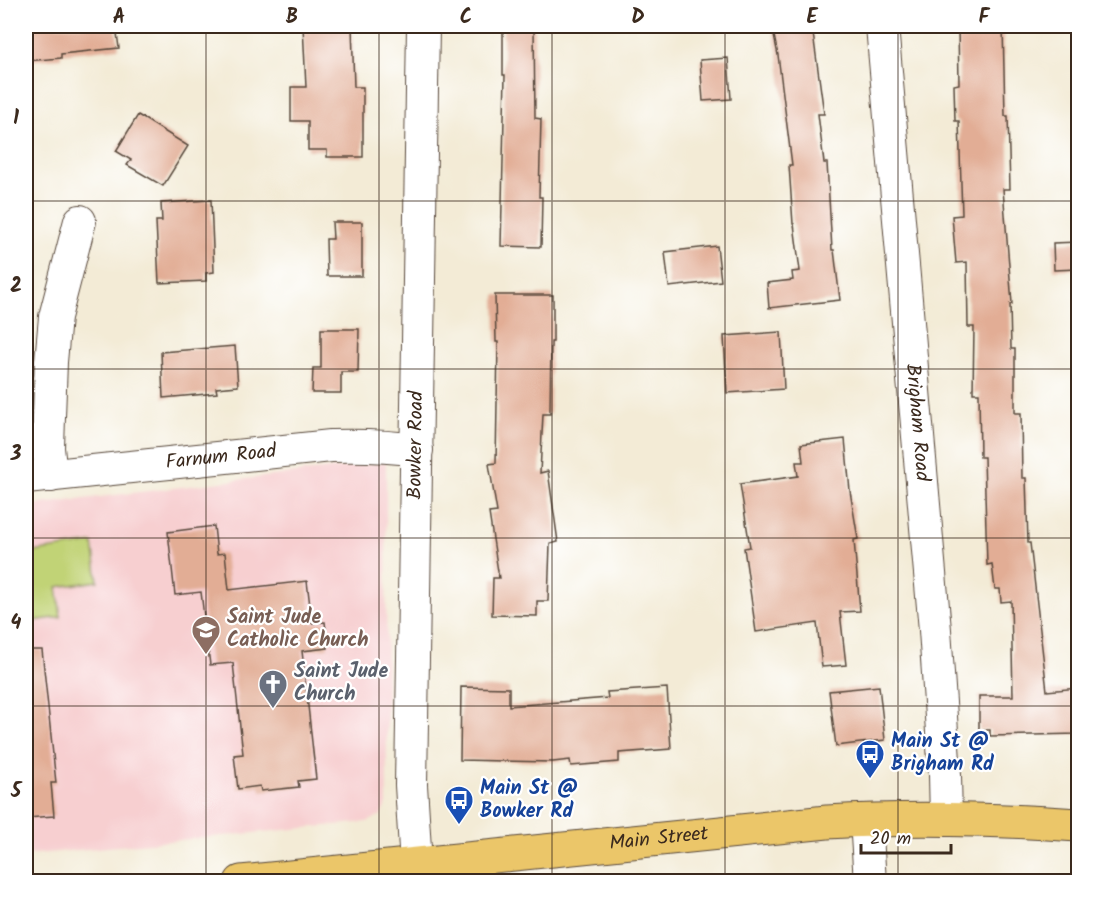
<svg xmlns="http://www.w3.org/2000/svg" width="1104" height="907" viewBox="0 0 1104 907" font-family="Kalam,sans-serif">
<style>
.built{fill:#f7cfd0}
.green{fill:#c1d376;stroke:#7e7e4a;stroke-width:1.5}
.building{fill:#e2ad95}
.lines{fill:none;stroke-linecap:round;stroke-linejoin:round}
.minor-casing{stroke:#57473a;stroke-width:34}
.major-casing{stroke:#57473a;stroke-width:35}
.minor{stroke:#fff;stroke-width:32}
.major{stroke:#ebc669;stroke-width:33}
.grid{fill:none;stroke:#3b2a1e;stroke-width:1.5;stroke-opacity:0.55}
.labels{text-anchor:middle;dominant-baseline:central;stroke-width:4.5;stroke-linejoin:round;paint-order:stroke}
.street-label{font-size:20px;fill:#3b2a1e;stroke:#fff}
.education-label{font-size:20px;font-weight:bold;fill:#785e54;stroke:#fff;text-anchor:start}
.worship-label{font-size:20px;font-weight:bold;fill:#5b616d;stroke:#fff;text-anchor:start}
.transit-label{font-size:20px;font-weight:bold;fill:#164399;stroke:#fff;text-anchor:start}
.neatline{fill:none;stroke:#3b2a1e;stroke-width:2}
.grid-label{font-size:20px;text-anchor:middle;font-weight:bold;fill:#3b2a1e}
</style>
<rect width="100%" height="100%" fill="#fff"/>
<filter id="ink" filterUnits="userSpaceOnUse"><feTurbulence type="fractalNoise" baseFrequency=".0167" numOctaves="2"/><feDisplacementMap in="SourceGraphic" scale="12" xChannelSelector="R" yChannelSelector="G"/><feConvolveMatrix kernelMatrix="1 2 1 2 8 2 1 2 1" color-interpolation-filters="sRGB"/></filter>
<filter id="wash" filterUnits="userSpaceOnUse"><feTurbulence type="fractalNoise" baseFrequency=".008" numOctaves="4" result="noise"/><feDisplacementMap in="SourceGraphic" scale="24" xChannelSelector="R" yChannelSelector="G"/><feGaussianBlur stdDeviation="1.35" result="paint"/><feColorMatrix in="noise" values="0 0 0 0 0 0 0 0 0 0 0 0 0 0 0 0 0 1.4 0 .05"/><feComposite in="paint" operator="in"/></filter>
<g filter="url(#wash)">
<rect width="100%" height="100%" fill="#f3ebd6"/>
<path class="built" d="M386,462L387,804L380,816L367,822L26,855V506Z"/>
<path class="green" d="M93,543L98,581L57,587L61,617L26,622V553Z"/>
<g id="blocks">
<g class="building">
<path d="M26,26H116L119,48L61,54V58L26,61Z"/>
<path d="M303,26H352L354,87H363V157H327V150H308V121H291V87H306Z"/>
<path d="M503,26H534L535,118L541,119L539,197H542L541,247L501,246L505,75H503Z"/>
<path d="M772,26H812L824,114H818L824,163H827L832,250H834L840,300L769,308L767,283L793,280L792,272L800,271L794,224H793L789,165H792L778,55Z"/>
<path d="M958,26H1003L1005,116H1008L1010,189H1003L1012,304H1010L1011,349H1015V413H1021L1022,478H1026L1028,543H1030L1047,691L1078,688V734L990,736V730H979V696H1013L1011,601L1001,602L1000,589H995L992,564L987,565L984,457H980L979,393H973L974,327H968L967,262L956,263L952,216L962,215L959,121H955L954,85L959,84Z"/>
<path d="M728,58L731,99L703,101L700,60Z"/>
<path d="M138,115L188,146L163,186L127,165L131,160L116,151Z"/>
<path d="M211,200L214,272L206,273V281L159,283L156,221H162L161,203Z"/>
<path d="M332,222H362V276H327L326,239H333Z"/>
<path d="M1078,242V269L1054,270L1053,243Z"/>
<path d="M717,246L721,281L669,287L665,252Z"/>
<path d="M495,295H553V342H551L550,414H543L540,473L548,471L558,542L550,544L548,601H537V616L492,615L493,578H499L489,513L497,512L489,464L496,463L498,342H496Z"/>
<path d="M321,329H359L358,372H341V393H312L313,368H321Z"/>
<path d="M781,332L784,389L727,393L724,336Z"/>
<path d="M235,346L238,386L216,388L217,393L163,398L161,352Z"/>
<path d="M845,439L850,491L858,539L854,540L860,611L840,612L846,665L822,667L817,623L756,632L744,548L750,547L740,484L798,476L796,462H803L801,444Z"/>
<path d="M214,526L217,554L225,553L229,590L307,581L312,623L325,622L328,648L302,651L316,779L298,781L299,787L261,791L260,786L238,789L234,755L243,754L233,663L210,665L201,592L175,595L168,532Z"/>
<path d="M26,650H42L56,783H51L54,816L26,818Z"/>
<path d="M879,686L885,740L836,746L829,691Z"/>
<path d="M461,687L509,688V706L608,698L607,692L667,688L671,749L619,753V762L571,766L570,760L553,762L460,760Z"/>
</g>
</g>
</g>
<g filter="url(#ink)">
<use href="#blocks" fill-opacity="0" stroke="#57473a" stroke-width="1.5"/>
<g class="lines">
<g class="minor-casing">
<g id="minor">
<path id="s1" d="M882,26L935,630L945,775L946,820"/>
<path d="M51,476L48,448L49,417L51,362L55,317L80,221"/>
<path id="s2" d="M26,478L331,446C360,445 388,446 417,450"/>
<path d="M866,820L870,882"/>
<path id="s3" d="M416,865L411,785L423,26"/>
</g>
</g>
<g class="major-casing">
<g id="major">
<path id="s4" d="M241,882L827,822C911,817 995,819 1078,825"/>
</g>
</g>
<use href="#minor" class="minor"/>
<use href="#major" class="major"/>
</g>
</g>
<path class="grid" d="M206,26V882M379,26V882M552,26V882M725,26V882M898,26V882M26,201H1078M26,369H1078M26,538H1078M26,706H1078"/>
<defs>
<g id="school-pin" transform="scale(1.5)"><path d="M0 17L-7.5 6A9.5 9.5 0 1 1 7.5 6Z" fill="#8d6e63" stroke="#fff"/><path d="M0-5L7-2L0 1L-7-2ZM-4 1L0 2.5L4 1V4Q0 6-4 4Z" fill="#fff"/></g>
<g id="church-pin" transform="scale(1.5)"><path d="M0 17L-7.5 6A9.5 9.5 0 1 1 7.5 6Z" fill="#6b7280" stroke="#fff"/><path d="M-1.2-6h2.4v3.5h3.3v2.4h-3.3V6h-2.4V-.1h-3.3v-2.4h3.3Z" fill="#fff"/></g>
<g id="bus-pin" transform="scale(1.5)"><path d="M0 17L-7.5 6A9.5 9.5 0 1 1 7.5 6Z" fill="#1a4fb4" stroke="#fff"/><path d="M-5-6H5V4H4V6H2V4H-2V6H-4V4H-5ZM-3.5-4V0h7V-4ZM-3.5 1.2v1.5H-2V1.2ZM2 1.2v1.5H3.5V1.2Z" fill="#fff"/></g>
</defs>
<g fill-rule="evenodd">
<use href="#school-pin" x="206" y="630"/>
<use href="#church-pin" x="273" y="684"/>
<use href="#bus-pin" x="870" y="754"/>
<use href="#bus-pin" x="459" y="800"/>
</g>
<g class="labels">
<g class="street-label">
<text stroke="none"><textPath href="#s1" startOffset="398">Brigham Road</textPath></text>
<text stroke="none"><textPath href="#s3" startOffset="420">Bowker Road</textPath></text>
<text stroke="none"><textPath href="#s2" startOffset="196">Farnum Road</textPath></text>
<text stroke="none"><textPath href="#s4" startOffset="420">Main Street</textPath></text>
</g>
<g class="education-label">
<text x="227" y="618">Saint Jude<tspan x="227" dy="23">Catholic Church</tspan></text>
</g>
<g class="worship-label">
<text x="294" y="672">Saint Jude<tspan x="294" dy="23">Church</tspan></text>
</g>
<g class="transit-label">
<text x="891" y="742">Main St @<tspan x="891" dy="23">Brigham Rd</tspan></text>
<text x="480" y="789">Main St @<tspan x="480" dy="23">Bowker Rd</tspan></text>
</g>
</g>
<rect width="1104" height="907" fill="none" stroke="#fff" stroke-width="66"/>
<path d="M861 844v9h90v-9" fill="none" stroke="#3b2a1e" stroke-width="3"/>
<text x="870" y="844" font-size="18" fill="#3b2a1e" stroke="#ffffff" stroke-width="4.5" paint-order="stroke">20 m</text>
<rect x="33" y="33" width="1038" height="841" class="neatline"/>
<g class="grid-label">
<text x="119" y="23">A</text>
<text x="292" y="23">B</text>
<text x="466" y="23">C</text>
<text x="638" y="23">D</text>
<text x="812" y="23">E</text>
<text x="984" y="23">F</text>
<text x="16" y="124">1</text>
<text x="16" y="292">2</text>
<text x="16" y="460">3</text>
<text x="16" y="629">4</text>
<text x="16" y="797">5</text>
</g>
</svg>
